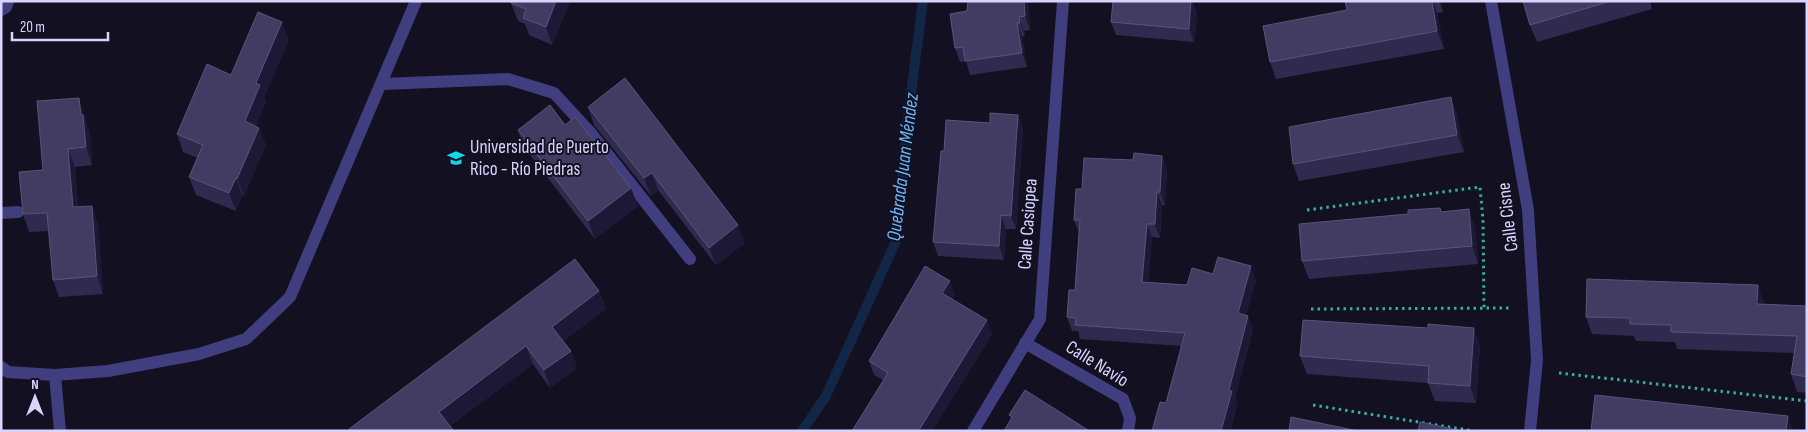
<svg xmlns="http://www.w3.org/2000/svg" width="1808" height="432" viewBox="0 0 1808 432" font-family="'Sofia Sans Condensed',sans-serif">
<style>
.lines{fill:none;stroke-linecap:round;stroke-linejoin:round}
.stream{stroke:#122645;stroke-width:10}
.path{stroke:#38aca3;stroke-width:3;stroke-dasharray:2.5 4;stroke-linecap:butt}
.service{stroke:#403e7e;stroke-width:12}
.minor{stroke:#403e7e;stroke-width:12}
.wall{fill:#312a4f}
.shaded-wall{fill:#1d1835}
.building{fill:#433c62;stroke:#5a547a}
.labels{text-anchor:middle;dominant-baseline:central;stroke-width:4;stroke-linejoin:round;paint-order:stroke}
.poi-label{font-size:19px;fill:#d8d4fc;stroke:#131022;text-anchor:start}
.street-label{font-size:19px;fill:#d8d4fc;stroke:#131022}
.water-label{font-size:20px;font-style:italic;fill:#6bb7f4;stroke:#131022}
</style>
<rect width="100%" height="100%" fill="#131022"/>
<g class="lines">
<path class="stream" d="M802,431L826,396L896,241L907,124L923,1"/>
<g class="path">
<path d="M1307,210L1480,187L1483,220L1484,308"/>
<path d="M1311,309L1511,308"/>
<path d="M1559,373L1807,401"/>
<path d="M1313,405L1474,431"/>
</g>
<g class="service">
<path d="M382,84L508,79L554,93L590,132L690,259"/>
<path d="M1,213L18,212"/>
<path d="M55,375L60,431"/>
</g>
<g class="minor">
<path d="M1491,1L1528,210L1537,360L1530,431"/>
<path d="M1,10L6,7L8,1"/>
<path d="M1025,343L1123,399L1130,418L1128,431"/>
<path d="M1,367L8,372L55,375L108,371L199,354L246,339L290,297L416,1"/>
<path d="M973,431L1040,319L1063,1"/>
</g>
</g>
<g class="wall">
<path d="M512,1H570L552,45L529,35L525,24L518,21L511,3Z"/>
<path d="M968,1H1040V2L1028,3L1030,30L1024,31L1025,36L1022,37L1027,67L970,75L966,61L960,62L955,48L967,11Z"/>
<path d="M1113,1H1192L1197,14L1194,42L1116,35L1111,22Z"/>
<path d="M1345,1H1441L1443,12L1437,13L1444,49L1276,79L1270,62L1347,10Z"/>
<path d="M1523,1H1650L1652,9L1537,42L1530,25Z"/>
<path d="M289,40L264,97L266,102L256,126L266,145L244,196L242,195L236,211L196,195L189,177L198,158L183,152L177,134L231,75Z"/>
<path d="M1451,97L1457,115L1464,152L1299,181L1293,164Z"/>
<path d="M588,107L745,243L716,265L658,190L651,196L594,125Z"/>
<path d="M85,115L86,123L90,133L92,165L75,167L78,207L98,223L103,294L59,297L53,280L49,231L29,232L23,214L43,170Z"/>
<path d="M1018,115L1023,129L1016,229H1006L1004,260L938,256L933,242L944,151L990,123Z"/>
<path d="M565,125L638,206L595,239L524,147L518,130Z"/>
<path d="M1162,156L1167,169L1165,205H1162L1160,238L1152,237L1148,283L1187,285L1213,274L1256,280L1246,315L1253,330L1235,398L1237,405L1230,431H1153L1166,403L1182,346L1080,339L1078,331H1072L1067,317L1075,290L1079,233L1074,220L1082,189L1133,160Z"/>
<path d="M1440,208L1441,211L1475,227L1478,264L1309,279L1302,261L1408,214Z"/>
<path d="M599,291L606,309L563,341L571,351L577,368L550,388L533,364L450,426L454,431H350L349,429Z"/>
<path d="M955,295L952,299L992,334L932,431H852L883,380L874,375L869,361Z"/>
<path d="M1764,303V304L1807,306V393L1797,392L1791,374L1794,353L1677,349L1675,342L1636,341L1634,336L1592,334L1586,317Z"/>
<path d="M1480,345L1476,403L1435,401L1428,383L1307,374L1300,356Z"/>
</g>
<g class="shaded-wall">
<path d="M556,1H570L552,45L546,27Z"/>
<path d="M1024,1H1027L1028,3L1030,30L1025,16Z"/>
<path d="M1191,1L1197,14L1194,42L1189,29Z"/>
<path d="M1432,1H1433L1437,13L1444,49L1437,31Z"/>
<path d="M1439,1H1441L1443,12Z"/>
<path d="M1019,17L1024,31L1025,36L1020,23Z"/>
<path d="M282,22L289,40L264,97L266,102L251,139L245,121L256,83Z"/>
<path d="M1017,23L1022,37L1027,67L1022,53Z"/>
<path d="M1451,97L1457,115L1464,152L1457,135Z"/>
<path d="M79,98L85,115L86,123L90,133L92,165L86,147L81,115Z"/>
<path d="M1018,115L1023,129L1016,229L1011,216Z"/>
<path d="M259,128L266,145L244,196L237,179Z"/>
<path d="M68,149L75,167L80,225L73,207Z"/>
<path d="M1162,156L1167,169L1165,205L1160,192Z"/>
<path d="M652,173L658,190L651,196L644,178Z"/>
<path d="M236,178L242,195L236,211L229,193Z"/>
<path d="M631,188L638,206L595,239L588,221Z"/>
<path d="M1157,192L1162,205L1160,238L1155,224Z"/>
<path d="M92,206L98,223L103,294L97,276Z"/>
<path d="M1469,209L1475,227L1478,264L1472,246Z"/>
<path d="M1001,215L1006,229L1004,260L999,246Z"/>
<path d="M1147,224L1152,237L1147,296L1142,282Z"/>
<path d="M738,225L745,243L716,265L709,248Z"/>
<path d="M1251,266L1256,280L1243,327L1238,313Z"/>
<path d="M950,281L955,295L947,307L942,293Z"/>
<path d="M1758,285L1764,303V322L1757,304Z"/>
<path d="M599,291L606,309L558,345L552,327Z"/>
<path d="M1248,316L1253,330L1235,398L1237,405L1230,431H1221L1229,390Z"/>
<path d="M987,320L992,334L932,431H919Z"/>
<path d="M1474,328L1480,345L1476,403L1470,386Z"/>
<path d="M526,346L533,364L445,430L439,412Z"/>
<path d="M571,351L577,368L550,388L544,370Z"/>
<path d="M1788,416L1793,431H1786Z"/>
</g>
<g class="building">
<path d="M512,1H556L546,27L523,18L526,9L511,3Z"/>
<path d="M968,1H1024L1025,16L1019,17L1020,23H1017L1022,53L965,61L963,47L955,48L950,14L967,11Z"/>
<path d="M1113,1H1191L1189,29L1111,22Z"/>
<path d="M1345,1H1432L1437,31L1270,62L1263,26L1347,10Z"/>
<path d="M1523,1H1611L1530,25Z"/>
<path d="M258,12L282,22L256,83L260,85L245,121L259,128L237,179L236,178L229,193L189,177L203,145L177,134L207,64L231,75Z"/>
<path d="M625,78L738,225L709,248L652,173L644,178L588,107Z"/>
<path d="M1451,97L1457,135L1293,164L1289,127Z"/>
<path d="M79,98L81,115H83L86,147L68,149L73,207L92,206L97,276L53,280L47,213L23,214L19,172L43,170L37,101Z"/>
<path d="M550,105L565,125L575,117L631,188L588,221L518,130Z"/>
<path d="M990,113L1018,115L1011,216L1001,215L999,246L933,242L941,151H944L946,120L990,123Z"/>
<path d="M1134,153L1162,156L1160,192H1157L1155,224H1147L1142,282L1187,285L1192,268L1213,274L1218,257L1251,266L1238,313L1248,316L1229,390L1232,391L1221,431H1152L1160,402L1166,403L1185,333L1075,325L1076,318L1067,317L1069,290H1075L1080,220H1074L1076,189H1082L1084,158L1133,160Z"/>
<path d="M1440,208L1441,212L1469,209L1472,246L1302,261L1299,224L1408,214V210Z"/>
<path d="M575,259L599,291L552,327L571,351L544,370L526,346L439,412L454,431H350L349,429Z"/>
<path d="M925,266L950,281L942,293L987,320L919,430L920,431H852L888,373L869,361Z"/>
<path d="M1587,279L1758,285L1757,304L1807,306V377L1791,374L1797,336L1671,332V325L1630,324V318L1586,317Z"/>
<path d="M1303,320L1428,328V324L1474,328L1470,386L1428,383L1429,366L1300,356Z"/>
<path d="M1025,390L1088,430L1087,431H1004L1012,417L1009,415Z"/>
<path d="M1595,395L1788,416L1786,431H1591Z"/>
<path d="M1291,417L1358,431H1289Z"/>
<path d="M1420,422L1462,431H1418Z"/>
</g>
<defs>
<g id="university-bare" transform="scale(1.35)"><path d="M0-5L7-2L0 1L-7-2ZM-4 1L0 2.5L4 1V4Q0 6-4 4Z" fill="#12d9ea" stroke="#131022" stroke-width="2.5" paint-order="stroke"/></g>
</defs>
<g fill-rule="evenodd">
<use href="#university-bare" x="456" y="158"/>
</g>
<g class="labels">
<g class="poi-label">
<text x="470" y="147">Universidad de Puerto<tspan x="470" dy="22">Rico - Río Piedras</tspan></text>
</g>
<g class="street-label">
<text transform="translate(1508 217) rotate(-97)">Calle Cisne</text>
<text transform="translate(1028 224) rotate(-86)">Calle Casiopea</text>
<text transform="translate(1097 364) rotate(32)">Calle Navío</text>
</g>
<g class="water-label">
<text transform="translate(903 167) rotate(-83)">Quebrada Juan Méndez</text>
</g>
</g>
<rect width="1808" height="432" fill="none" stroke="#d8d4fc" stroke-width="5"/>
<g transform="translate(35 397)" stroke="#131022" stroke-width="4" paint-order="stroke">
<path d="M0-4L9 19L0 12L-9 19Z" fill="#d8d4fc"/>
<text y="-8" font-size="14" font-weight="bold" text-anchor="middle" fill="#d8d4fc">N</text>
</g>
<path d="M12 32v8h96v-8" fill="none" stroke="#d8d4fc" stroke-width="2.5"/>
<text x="20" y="32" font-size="15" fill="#d8d4fc" stroke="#131022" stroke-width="4" paint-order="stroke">20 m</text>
</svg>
